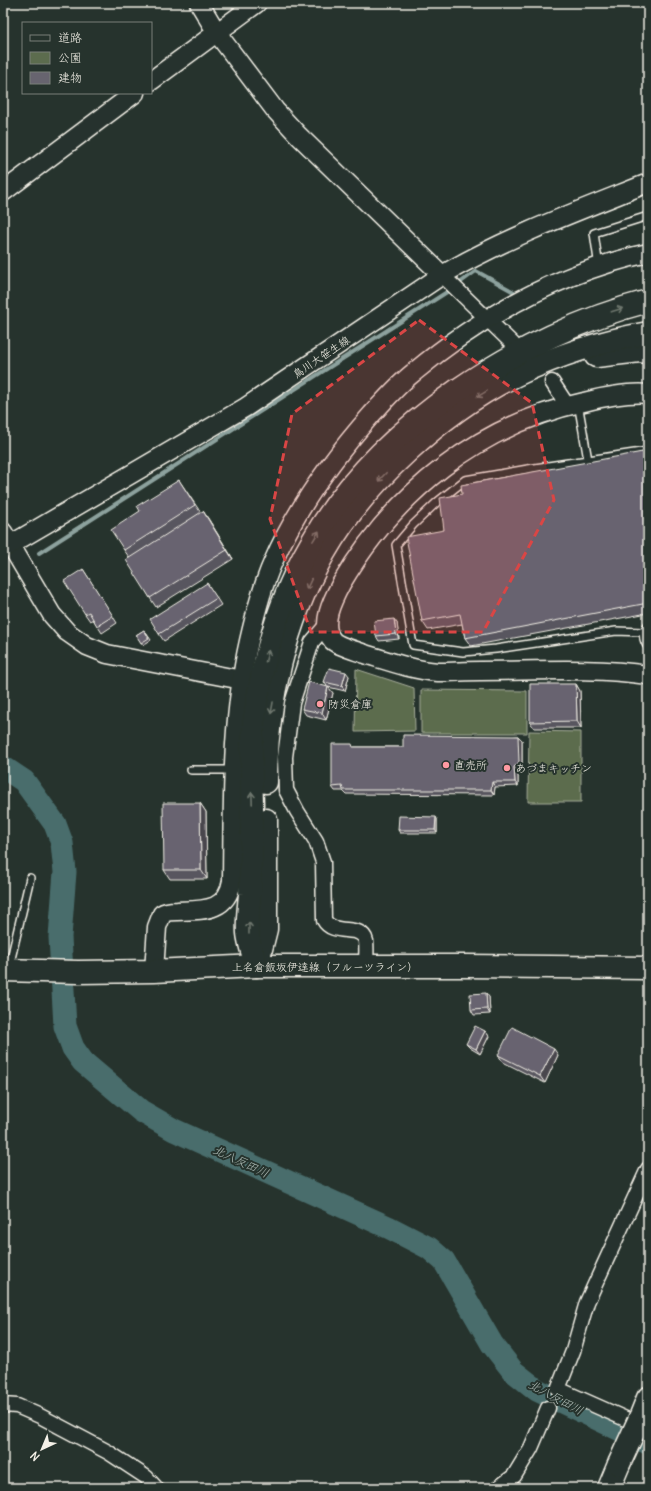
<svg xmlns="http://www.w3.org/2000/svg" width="651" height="1491" viewBox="0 0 651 1491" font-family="Delius,'Klee One',sans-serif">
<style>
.green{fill:#5c6c4e;stroke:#a8ae9b}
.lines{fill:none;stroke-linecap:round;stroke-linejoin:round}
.stream{stroke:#8da29e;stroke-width:4}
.river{stroke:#486d6c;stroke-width:23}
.service-casing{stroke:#f4f1e8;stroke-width:10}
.minor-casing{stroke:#f4f1e8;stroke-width:17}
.tertiary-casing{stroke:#f4f1e8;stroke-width:21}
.primary-casing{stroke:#f4f1e8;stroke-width:25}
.motorway-casing{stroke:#f4f1e8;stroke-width:25}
.service{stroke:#26332d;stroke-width:7}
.minor{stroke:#26332d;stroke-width:14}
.tertiary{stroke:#26332d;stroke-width:18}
.primary{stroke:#26332d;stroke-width:22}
.motorway{stroke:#26332d;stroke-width:22}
.motorway-bridge-casing{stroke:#f4f1e8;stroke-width:25;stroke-linecap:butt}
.motorway-bridge{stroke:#26332d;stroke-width:22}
.wall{fill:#59565f;stroke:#f4f1e8}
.shaded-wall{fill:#48464e;stroke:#f4f1e8}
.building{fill:#67646f;stroke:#f4f1e8}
.oneway{stroke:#6e766e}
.marked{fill:#da4645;fill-opacity:0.2;stroke:#da4645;stroke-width:3;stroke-dasharray:8 5;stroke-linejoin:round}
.poi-dot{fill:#ff9aa2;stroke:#26332d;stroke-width:1.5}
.labels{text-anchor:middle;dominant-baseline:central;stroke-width:4;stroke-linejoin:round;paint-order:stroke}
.street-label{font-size:11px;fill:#f4f1e8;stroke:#26332d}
.poi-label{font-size:11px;fill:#f4f1e8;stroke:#26332d;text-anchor:start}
.water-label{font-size:12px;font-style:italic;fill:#afbcb6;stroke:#26332d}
</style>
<rect width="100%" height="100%" fill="#26332d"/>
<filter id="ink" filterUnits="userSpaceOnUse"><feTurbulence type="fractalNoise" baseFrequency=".025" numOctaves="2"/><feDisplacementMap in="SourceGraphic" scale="8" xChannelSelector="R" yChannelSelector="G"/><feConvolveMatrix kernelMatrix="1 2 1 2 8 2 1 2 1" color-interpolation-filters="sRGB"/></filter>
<g filter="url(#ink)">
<g class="green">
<path d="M356,669L414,688L415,731L355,732Z"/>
<path d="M421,690L527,691V733H421Z"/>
<path d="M529,731L581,732V802H528Z"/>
</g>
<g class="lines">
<path class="stream" d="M39,553L450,290L476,271L514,292"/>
<path class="river" d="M3,767L24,781L55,824L62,843L65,872L60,937L65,1026L73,1048L83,1062L141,1111L174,1130L390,1228L429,1248L444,1261L492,1344L513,1371L537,1390L648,1443"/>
<g class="service-casing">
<g id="service">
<path d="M599,267L594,233L648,216"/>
<path d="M578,403L588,460"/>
<path d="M648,625C642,633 642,639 648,647"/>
<path d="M643,632L616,631L496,649L463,652L413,645L396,545L413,525L436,503L465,480L528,469L648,451"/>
<path d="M191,770H233"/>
<path d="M9,967L30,878"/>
</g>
</g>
<g class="minor-casing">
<g id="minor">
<path d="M442,275L513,344"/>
<path d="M552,382L567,405"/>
<path d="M328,623L312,642L292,703L285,757L286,790L297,811L316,841L323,862L324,920C333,937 362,923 366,941C367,949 366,958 366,966"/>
<path d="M648,1169L587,1302L573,1351L558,1389L648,1429"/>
<path d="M3,1405L17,1406L40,1416L108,1452L146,1477L156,1488"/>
<path d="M498,1488L514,1476L531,1448L548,1408"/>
</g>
</g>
<g class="tertiary-casing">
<g id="tertiary">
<path d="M199,3L217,33L275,110L299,136L442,275"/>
<path d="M151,81L257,3"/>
<path d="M3,192L135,93"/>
<path d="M648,394C627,392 604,397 584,402C479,425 395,492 341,584C333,599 319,625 333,641C338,646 357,651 365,654C388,661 413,670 438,672C452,672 467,671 480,671C536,671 593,667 648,675"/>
<path d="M3,532L52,615L67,632L87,646L107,654L242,680"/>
<path d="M3,549L246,407L442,275C507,237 578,211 648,183"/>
<path d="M154,971L157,927L162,914C166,911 172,911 177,911C203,910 227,912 232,881C233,801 231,720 249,641C255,615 262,586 273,562C297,507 333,458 372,414C385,400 398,385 413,373C481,316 561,272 648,253"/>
</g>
</g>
<g class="primary-casing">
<path id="primary" d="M3,970L78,972L154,971L256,966H467L648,968"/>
</g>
<g class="motorway-casing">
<g id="motorway">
<path d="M596,356L640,351L648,352"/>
<path d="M266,782C266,703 285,622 324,553C364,483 444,410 516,375C558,355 603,341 648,333"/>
<path d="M257,965L266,929V820"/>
<path d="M256,966C254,956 249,944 248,933C247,920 249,907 250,894C251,865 252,836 252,808C252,795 251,782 251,769C251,738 256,700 263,670C273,626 289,581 312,542C378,426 521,334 648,301"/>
<path d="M640,1418L648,1398"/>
<path d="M609,1488L619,1464"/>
</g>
</g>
<use href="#service" class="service"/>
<use href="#minor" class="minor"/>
<use href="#tertiary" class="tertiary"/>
<use href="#primary" class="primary"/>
<use href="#motorway" class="motorway"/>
<g class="motorway-bridge-casing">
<path id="motorway-bridge" d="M619,1464L640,1418"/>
</g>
<use href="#motorway-bridge" class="motorway-bridge"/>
</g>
<g class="wall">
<path d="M648,451V613L471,646L465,638L462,624L428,630L422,621L444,530L462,494Z"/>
<path d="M179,480L201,513L203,511L209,520L233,559L156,607L150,598L129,557L124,550L140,511Z"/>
<path d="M83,569L117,623L102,633L93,619L90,621L85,614Z"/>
<path d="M207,583L221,605L164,641L159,634Z"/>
<path d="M397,623L399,639L379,641L376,636Z"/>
<path d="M144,630L151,640L143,645L136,635Z"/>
<path d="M349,676L345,691L328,687L333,693L326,720L306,715L302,709L327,686L324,682Z"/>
<path d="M576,684L580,691L581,728H534L530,722Z"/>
<path d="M518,736L522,740V767L518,772V786L495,787L494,795L346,794L343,791H335L332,787L354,747H403Z"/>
<path d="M200,803L206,812L207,879H170L164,870Z"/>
<path d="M437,819V833H400L398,830Z"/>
<path d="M489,997L490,1014L474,1015L471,1010Z"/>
<path d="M485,1031L489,1036L480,1054L470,1048L466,1044Z"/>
<path d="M498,1055H558L545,1083L503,1062Z"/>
</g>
<g class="shaded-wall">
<path d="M203,511L209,520L233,559L227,550Z"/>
<path d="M394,619L397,623L399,639L396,634Z"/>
<path d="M346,672L349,676L345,691L342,686Z"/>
<path d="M576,684L580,691L581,728L577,721Z"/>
<path d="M328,687L333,693L326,720L322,713Z"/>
<path d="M518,736L522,740V767L518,772V786L515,782L514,767Z"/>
<path d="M492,782L495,787L494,795L491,790Z"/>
<path d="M200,803L206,812L207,879L201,870Z"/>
<path d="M436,817L437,819V833L435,830Z"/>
<path d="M486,993L489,997L490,1014L487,1009Z"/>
<path d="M485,1031L489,1036L480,1054L476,1049Z"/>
<path d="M554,1049L558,1055L545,1083L540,1076Z"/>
</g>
<g class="building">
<path d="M648,451V603L465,638L460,614L422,621L406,537L444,530L440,498L462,494L461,485Z"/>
<path d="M179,480L195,505L124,550L111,530L140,511L137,506Z"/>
<path d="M203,511L227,550L150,598L126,560Z"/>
<path d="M83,569L113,616L97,626L89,612L85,614L64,581Z"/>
<path d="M207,583L217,598L159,634L150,619Z"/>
<path d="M394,619L396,634L376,636L374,621Z"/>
<path d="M144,630L149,638L141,643L136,635Z"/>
<path d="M329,668L346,672L342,686L324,682Z"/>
<path d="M309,682L328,687L322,713L302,709Z"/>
<path d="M530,684H576L577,721L530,722Z"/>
<path d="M403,735L518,736L519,762L514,767L515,782H492L491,790H343L342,786L332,787V744H352L353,747H403Z"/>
<path d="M163,803H200L201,870H164Z"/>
<path d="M399,816L436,817L435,830H398Z"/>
<path d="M486,993L487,1009L471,1010L470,994Z"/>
<path d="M475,1026L485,1031L476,1049L466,1044Z"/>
<path d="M512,1027L554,1049L540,1076L498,1055Z"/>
</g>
<defs><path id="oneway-shaft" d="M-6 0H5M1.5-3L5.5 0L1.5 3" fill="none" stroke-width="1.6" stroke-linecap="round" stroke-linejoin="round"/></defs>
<g class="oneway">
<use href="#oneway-shaft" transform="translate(617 310) rotate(-18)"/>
<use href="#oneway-shaft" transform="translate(482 394) rotate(148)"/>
<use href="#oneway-shaft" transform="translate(382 477) rotate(134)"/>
<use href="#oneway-shaft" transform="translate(316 536) rotate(-58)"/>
<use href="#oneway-shaft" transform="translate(309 584) rotate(115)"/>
<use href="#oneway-shaft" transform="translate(267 656) rotate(-75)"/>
<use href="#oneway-shaft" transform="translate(272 708) rotate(100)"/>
<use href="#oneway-shaft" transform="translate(252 798) rotate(-92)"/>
<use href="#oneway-shaft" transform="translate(249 928) rotate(-90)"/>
</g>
</g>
<path class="marked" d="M419,320L532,403L554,500L483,632H311L270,519L292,414Z"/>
<g class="poi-dot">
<circle cx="320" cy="704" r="4"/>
<circle cx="446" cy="765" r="4"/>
<circle cx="507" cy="768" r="4"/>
</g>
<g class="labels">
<g class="street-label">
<text transform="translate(321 357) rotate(-34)">鳥川大笹生線</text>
<text x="325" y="967">上名倉飯坂伊達線（フルーツライン）</text>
</g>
<g class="poi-label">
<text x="328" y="704">防災倉庫</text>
<text x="454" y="765">直売所</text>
<text x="515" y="768">あづまキッチン</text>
</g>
<g class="water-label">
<text transform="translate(241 1161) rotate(25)">北八反田川</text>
<text transform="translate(556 1397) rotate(28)">北八反田川</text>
</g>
</g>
<rect width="651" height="1491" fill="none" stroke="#26332d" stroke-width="16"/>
<rect x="8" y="8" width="635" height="1475" fill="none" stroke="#f4f1e8" stroke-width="1.5" filter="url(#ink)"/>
<rect x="22" y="22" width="130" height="72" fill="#26332d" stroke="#787f78"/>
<rect x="30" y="35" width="20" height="6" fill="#26332d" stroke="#787f78"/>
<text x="58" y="42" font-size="12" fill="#f4f1e8">道路</text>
<rect x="30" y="52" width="20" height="12" fill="#5c6c4e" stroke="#787f78"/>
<text x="58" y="62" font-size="12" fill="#f4f1e8">公園</text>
<rect x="30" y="72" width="20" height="12" fill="#67646f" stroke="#787f78"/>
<text x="58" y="82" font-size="12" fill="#f4f1e8">建物</text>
<g transform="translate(42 1449) rotate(224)" stroke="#26332d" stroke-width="3" paint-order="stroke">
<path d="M0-3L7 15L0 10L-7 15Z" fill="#f4f1e8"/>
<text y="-6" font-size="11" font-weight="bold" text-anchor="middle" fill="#f4f1e8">N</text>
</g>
</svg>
